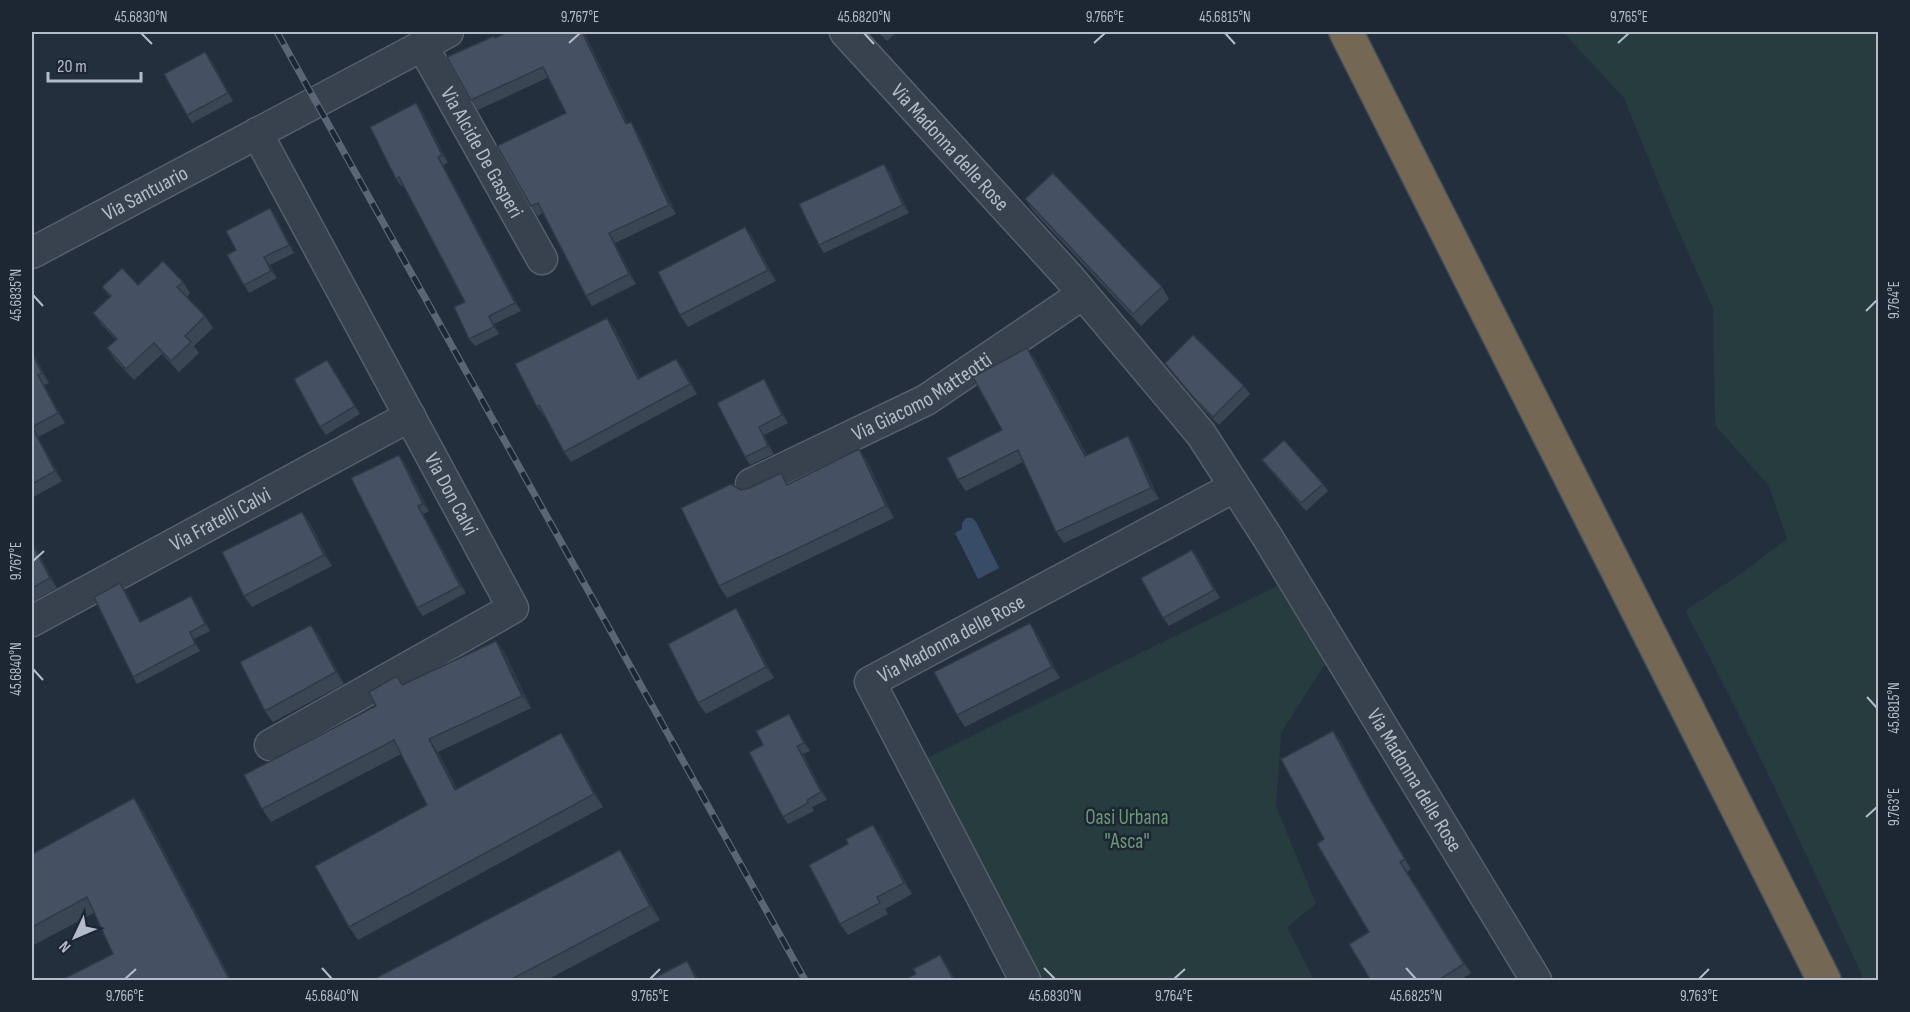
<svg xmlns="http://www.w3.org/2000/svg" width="1910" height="1012" viewBox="0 0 1910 1012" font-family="'Sofia Sans Condensed',sans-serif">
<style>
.green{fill:#263c3f}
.water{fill:#394c67}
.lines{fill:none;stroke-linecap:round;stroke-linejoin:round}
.minor-casing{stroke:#565f6c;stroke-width:33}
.highway-casing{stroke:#434c59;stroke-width:36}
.minor{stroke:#38414e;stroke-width:30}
.highway{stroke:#746855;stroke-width:33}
.rail-casing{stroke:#5a6575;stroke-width:7}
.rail{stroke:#1d2633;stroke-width:4.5;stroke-dasharray:14;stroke-linecap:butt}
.wall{fill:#3b4654}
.shaded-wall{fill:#303945}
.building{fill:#455162;stroke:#303945;stroke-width:1.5}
.ticks{fill:none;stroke:#b4bcc9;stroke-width:2}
.labels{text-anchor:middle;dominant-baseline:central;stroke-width:5;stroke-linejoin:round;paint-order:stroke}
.street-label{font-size:21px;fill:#b4bcc9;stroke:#1d2633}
.park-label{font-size:21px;fill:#6b9a76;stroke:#1d2633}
.neatline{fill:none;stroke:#b4bcc9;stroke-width:2}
.ticks-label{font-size:15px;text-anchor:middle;fill:#b4bcc9}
</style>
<rect width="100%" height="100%" fill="#242f3e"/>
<g class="green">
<path d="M1563,32H1878V980H1864C1807,856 1750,731 1685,611L1739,575L1787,539L1769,486L1715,425L1713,308L1672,216L1624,98Z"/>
<path d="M1281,584L1327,661L1281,733L1276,806L1316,904L1287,927L1314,980H1035L923,760Z"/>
</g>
<path class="water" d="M966,518H972L976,522L999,568L978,579L955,533L962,529V523Z"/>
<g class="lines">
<g class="minor-casing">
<g id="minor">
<path id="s1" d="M845,32L1068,276L1201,434L1268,538L1536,980"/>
<path id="s2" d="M422,45L542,259"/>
<path id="s3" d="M257,133L513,608L270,745"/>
<path id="s4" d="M32,253L448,32"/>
<path id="s5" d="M751,484L926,400L1083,294"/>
<path id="s6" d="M32,621L410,416"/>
<path id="s7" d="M1025,980L870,682L1234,487"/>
</g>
</g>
<g class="highway-casing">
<path id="highway" d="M1346,32L1824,980"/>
</g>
<use href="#minor" class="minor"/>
<use href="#highway" class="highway"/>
<g class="rail-casing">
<path id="rail" d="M277,32L805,980"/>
</g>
<use href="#rail" class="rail"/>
</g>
<g class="wall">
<path d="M584,32L628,123L631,122L637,132L676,214L615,243L636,284L592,306L586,296L543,213L538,216L531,206L566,113L549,77L478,110L471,100L495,38Z"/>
<path d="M878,32H897L887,41Z"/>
<path d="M211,60L233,101L192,123L187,115Z"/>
<path d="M422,111L448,163L443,165L521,311L494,324L499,334L475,346L469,339L465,302L403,185L401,186L396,179Z"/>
<path d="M889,171L909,213L824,253L819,245Z"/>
<path d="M1025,199L1162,287L1169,299L1141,326L1033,211Z"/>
<path d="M270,208L275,215L294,253L270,265L277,278L249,293L244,285L236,250Z"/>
<path d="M745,227L753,238L776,281L688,327L680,315Z"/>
<path d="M183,282L190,293L187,297L205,316L213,328L194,346L199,353L179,372L162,354L134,380L115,360L107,348L116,340L101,324L93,313L110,297L102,287Z"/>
<path d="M607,318L614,327L640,378L676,359L683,368L697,394L571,462L564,452L545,416H544L537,407Z"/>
<path d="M32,351L49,383L44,385L65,423L38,437L62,481L32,498Z"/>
<path d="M1035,359L1087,455L1128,436L1135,447L1159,499L1064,543L1056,532L1023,462L966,491L958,480L1002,430Z"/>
<path d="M327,360L360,414L326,435L320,427Z"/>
<path d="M1165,363L1244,386L1250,394L1219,425L1200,406Z"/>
<path d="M764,379L769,387L788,423L764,435L774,454L750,465L745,457Z"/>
<path d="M859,449L867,461L894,518L727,598L719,586L741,490L789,484Z"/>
<path d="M399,455L404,462L429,511L423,514L466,593L423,616L417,608Z"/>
<path d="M1262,460L1323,484L1328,491L1306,511L1268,468Z"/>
<path d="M302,512L310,523L332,566L252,607L244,596Z"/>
<path d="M32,541L57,588L32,602Z"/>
<path d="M1192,550L1198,558L1220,598L1169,626L1163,618Z"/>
<path d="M125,590L141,622L196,603L210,631L194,639L200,651L137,684L133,677Z"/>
<path d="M736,608L743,619L774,678L706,714L698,703Z"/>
<path d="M311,625L319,636L344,684L273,722L265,711Z"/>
<path d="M1038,635L1060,678L965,727L957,715Z"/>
<path d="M496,641L505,653L531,708L438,752L457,789L561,733L569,745L603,807L358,940L349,927L427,805L401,754L271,822L262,809L376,706L397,676L403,685Z"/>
<path d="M794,722L810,751L803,754L827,800L812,807L814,811L788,824L783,817L763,745Z"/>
<path d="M1333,731L1340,740L1375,808L1411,869L1407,872L1471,973L1459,981H1371L1369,932L1324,839Z"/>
<path d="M144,812L113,954L94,913L32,946V854Z"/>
<path d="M881,836L912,894L885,909L888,914L848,935L840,924Z"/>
<path d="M630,864L660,920L545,981H377Z"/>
</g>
<g class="shaded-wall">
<path d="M582,32H584L633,134L626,124Z"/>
<path d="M205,52L211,60L233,101L228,93Z"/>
<path d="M416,103L422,111L448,163L442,155Z"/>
<path d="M631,122L637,132L676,214L669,205Z"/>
<path d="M438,157L443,165L521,311L515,303Z"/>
<path d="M884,164L889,171L909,213L903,205Z"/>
<path d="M270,208L275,215L294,253L289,245Z"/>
<path d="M745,227L753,238L776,281L768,270Z"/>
<path d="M609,233L615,243L636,284L629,274Z"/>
<path d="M264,257L270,265L277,278L271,271Z"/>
<path d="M489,316L494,324L499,334L494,327Z"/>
<path d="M607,318L614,327L645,389L638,379Z"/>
<path d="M1027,348L1035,359L1093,467L1085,456Z"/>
<path d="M32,351L49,383L42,373L32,354Z"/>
<path d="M676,359L683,368L697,394L690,384Z"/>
<path d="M327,360L332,367L360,414L355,406Z"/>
<path d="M38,375L44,385L65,423L58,413Z"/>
<path d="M764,379L769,387L788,423L782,415Z"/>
<path d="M32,427L38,437L62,481L55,471Z"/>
<path d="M759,427L764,435L774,454L768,446Z"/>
<path d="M1128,436L1135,447L1159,499L1151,488Z"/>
<path d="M859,449L867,461L894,518L886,506Z"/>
<path d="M399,455L404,462L429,511L423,504Z"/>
<path d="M418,506L423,514L466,593L460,586Z"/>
<path d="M302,512L310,523L332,566L324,555Z"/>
<path d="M32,541L57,588L50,578L32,544Z"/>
<path d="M1192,550L1198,558L1220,598L1214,590Z"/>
<path d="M120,583L125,590L145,629L140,622Z"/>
<path d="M191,596L196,603L210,631L205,624Z"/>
<path d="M736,608L743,619L774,678L766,667Z"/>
<path d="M1030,623L1038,635L1060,678L1052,667Z"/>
<path d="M311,625L319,636L344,684L336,672Z"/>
<path d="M190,632L194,639L200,651L195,644Z"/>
<path d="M496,641L505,653L531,708L522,696Z"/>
<path d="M789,714L794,722L810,751L804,743Z"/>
<path d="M1333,731L1340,740L1375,808L1411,869L1405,859L1369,798Z"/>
<path d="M561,733L569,745L603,807L594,794Z"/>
<path d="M429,739L438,752L464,802L455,790Z"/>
<path d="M797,746L803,754L827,800L821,792Z"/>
<path d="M134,798L144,812L232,981H230Z"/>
<path d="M873,825L881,836L912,894L904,883Z"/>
<path d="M620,850L630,864L660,920L650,906Z"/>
<path d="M1400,862L1407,872L1471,973L1464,964Z"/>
<path d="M940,955L948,966L956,981H954Z"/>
<path d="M687,961L695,973L699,981H697Z"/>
</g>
<g class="building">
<path d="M508,32H582L626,124L631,122L669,205L609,233L629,274L586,296L538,203L531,206L497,146L566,113L543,67L471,100L447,57L494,36L495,38Z"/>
<path d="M205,52L228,93L187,115L164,74Z"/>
<path d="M416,103L442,155L438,157L515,303L489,316L494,327L469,339L454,307L465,302L399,177L396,179L370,127Z"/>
<path d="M884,164L903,205L819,245L799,204Z"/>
<path d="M1053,173L1162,287L1133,314L1025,199Z"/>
<path d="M270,208L289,245L264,257L271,271L244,285L227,255L236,250L226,231Z"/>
<path d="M745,227L768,270L680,315L658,272Z"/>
<path d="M163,261L183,282L177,287L205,316L185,336L191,342L171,361L154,343L126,369L107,348L117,339L93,313L111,296L102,287L122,268L138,285Z"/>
<path d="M607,318L638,379L676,359L690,384L564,452L539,405L537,407L515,364Z"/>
<path d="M1193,335L1244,386L1213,417L1194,398L1165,363Z"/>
<path d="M1027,348L1085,456L1128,436L1151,488L1056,532L1018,450L958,480L947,458L1002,430L973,377Z"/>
<path d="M32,354L42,373L38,375L58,413L32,427Z"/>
<path d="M327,360L355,406L320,427L294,379Z"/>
<path d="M764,379L782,415L759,427L768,446L745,457L717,403Z"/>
<path d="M32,427L55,471L32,484Z"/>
<path d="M1284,440L1323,484L1301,503L1262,460Z"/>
<path d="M859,449L886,506L719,586L681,508L731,484L741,490L750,488L781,473L787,485Z"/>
<path d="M399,455L423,504L418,506L460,586L417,608L351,478Z"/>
<path d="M302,512L324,555L244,596L222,552Z"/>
<path d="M32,544L50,578L32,588Z"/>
<path d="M1192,550L1214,590L1163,618L1141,578Z"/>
<path d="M120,583L140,622L191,596L205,624L190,632L195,644L133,677L94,597Z"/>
<path d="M736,608L766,667L698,703L668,644Z"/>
<path d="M1030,623L1052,667L957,715L934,672Z"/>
<path d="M311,625L336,672L265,711L240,662Z"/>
<path d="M496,641L522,696L429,739L455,790L561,733L594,794L349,927L315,866L427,805L394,740L262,809L244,775L376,706L369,692L397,676L402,685Z"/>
<path d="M789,714L804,743L797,746L821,792L807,800L808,803L783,817L749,752L763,745L756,731Z"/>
<path d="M1333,731L1369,798L1405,859L1400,862L1464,964L1437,981H1371L1349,944L1369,932L1317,844L1324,839L1281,759Z"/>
<path d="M134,798L230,981H59L113,954L87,897L32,927V854Z"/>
<path d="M873,825L904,883L877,897L880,903L840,924L809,865L848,844L846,839Z"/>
<path d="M620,850L650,906L508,981H377L376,978Z"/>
<path d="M940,955L954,981H902L916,974L913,969Z"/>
<path d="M687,961L697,981H648Z"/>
</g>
<path class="ticks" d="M141,33L152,44M864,33L874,44M1225,33L1235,44M569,43L580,33M1094,43L1105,33M1618,43L1629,33M33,295L43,306M1866,311L1877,300M33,561L44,551M33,669L43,680M1867,697L1877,708M1866,817L1877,807M322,968L332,979M1044,968L1055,979M1406,968L1416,979M125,979L136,969M650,979L660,969M1174,979L1185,969M1699,979L1709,969"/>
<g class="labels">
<g class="street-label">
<text stroke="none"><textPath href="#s1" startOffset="156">Via Madonna delle Rose</textPath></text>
<text stroke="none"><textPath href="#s2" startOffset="123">Via Alcide De Gasperi</textPath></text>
<text stroke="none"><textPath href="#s4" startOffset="128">Via Santuario</textPath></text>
<text stroke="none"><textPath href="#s5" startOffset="192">Via Giacomo Matteotti</textPath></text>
<text stroke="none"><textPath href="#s3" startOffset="410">Via Don Calvi</textPath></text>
<text stroke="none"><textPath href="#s6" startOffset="214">Via Fratelli Calvi</textPath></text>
<text stroke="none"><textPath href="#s7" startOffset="428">Via Madonna delle Rose</textPath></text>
<text stroke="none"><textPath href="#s1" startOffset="944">Via Madonna delle Rose</textPath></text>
</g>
<g class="park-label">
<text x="1127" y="817">Oasi Urbana<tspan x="1127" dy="24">"Asca"</tspan></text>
</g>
</g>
<rect width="1910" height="1012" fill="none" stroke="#1d2633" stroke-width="66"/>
<g transform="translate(75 937) rotate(226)" stroke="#1d2633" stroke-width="4.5" paint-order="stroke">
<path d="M0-4.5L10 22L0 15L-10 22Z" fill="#b4bcc9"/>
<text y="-9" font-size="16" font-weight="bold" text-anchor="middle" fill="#b4bcc9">N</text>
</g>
<path d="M48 72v9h93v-9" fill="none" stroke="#b4bcc9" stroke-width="3"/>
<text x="57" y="72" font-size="18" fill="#b4bcc9" stroke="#1d2633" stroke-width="4.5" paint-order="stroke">20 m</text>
<rect x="33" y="33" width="1844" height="946" class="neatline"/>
<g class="ticks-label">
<text x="141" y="22">45.6830°N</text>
<text x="580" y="22">9.767°E</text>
<text x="864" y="22">45.6820°N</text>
<text x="1105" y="22">9.766°E</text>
<text x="1225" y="22">45.6815°N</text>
<text x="1629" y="22">9.765°E</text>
<text transform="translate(16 295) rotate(-90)" y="5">45.6835°N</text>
<text transform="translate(1894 300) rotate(-90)" y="5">9.764°E</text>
<text transform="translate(16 561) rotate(-90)" y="5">9.767°E</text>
<text transform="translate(16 669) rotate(-90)" y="5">45.6840°N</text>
<text transform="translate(1894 708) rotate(-90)" y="5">45.6815°N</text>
<text transform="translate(1894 807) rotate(-90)" y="5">9.763°E</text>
<text x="125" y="1001">9.766°E</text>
<text x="332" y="1001">45.6840°N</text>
<text x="650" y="1001">9.765°E</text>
<text x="1055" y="1001">45.6830°N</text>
<text x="1174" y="1001">9.764°E</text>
<text x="1416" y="1001">45.6825°N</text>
<text x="1699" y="1001">9.763°E</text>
</g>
</svg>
